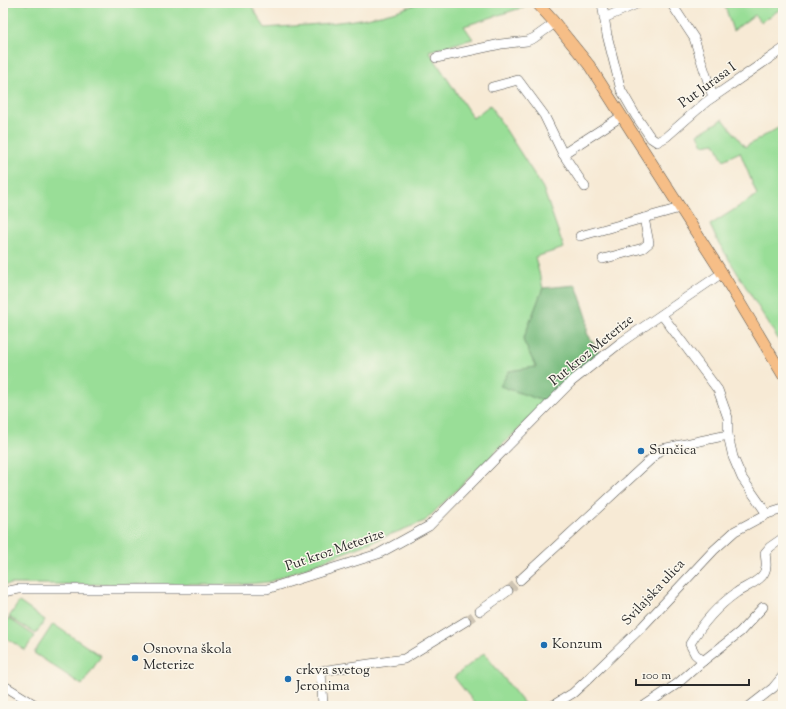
<svg xmlns="http://www.w3.org/2000/svg" width="786" height="709" viewBox="0 0 786 709" font-family="'Sorts Mill Goudy',serif">
<style>
.green{fill:#99de97;stroke:#628461}
.forest{fill:#7abd80;stroke:#527456}
.lines{fill:none;stroke-linecap:round;stroke-linejoin:round}
.minor-tunnel{stroke:#cec4b3;stroke-width:9;stroke-dasharray:9 4.5;stroke-linecap:butt}
.minor-casing{stroke:#4a4844;stroke-width:10}
.major-casing{stroke:#4a4844;stroke-width:12}
.minor{stroke:#fff;stroke-width:9}
.major{stroke:#f6be87;stroke-width:11}
.poi-dot{fill:#1f6fb2;stroke:#fbf7ec;stroke-width:1.5}
.labels{text-anchor:middle;dominant-baseline:central;stroke-width:3;stroke-linejoin:round;paint-order:stroke}
.street-label{font-size:14px;fill:#2b2b2b;stroke:#fbf7ec}
.poi-label{font-size:14px;fill:#2b2b2b;stroke:#fbf7ec;text-anchor:start}
</style>
<rect width="100%" height="100%" fill="#fbf7ec"/>
<filter id="ink" filterUnits="userSpaceOnUse"><feTurbulence type="fractalNoise" baseFrequency=".025" numOctaves="2"/><feDisplacementMap in="SourceGraphic" scale="8" xChannelSelector="R" yChannelSelector="G"/><feConvolveMatrix kernelMatrix="1 2 1 2 8 2 1 2 1" color-interpolation-filters="sRGB"/></filter>
<filter id="wash" filterUnits="userSpaceOnUse"><feTurbulence type="fractalNoise" baseFrequency=".012" numOctaves="4" result="noise"/><feDisplacementMap in="SourceGraphic" scale="16" xChannelSelector="R" yChannelSelector="G"/><feGaussianBlur stdDeviation="0.9" result="paint"/><feColorMatrix in="noise" values="0 0 0 0 0 0 0 0 0 0 0 0 0 0 0 0 0 1.4 0 .05"/><feComposite in="paint" operator="in"/></filter>
<g filter="url(#wash)">
<rect width="100%" height="100%" fill="#f7ead5"/>
<g class="green">
<path d="M3,3H255L251,5L265,28C317,24 370,23 419,3H519L524,7L464,26L473,39L429,51L473,118L490,105L543,188L564,248L535,257L543,288L523,340L536,367L509,371L501,386L546,402L425,521L269,582L238,585L11,584L3,585Z"/>
<path d="M724,3H783V7L762,22L754,15L733,31Z"/>
<path d="M723,119L745,147L783,125V347L717,240L710,225L757,195L740,152L723,160L715,143L703,145L698,134Z"/>
<path d="M19,602L45,620L36,634L9,617Z"/>
<path d="M8,618L35,636L25,650L3,636V626Z"/>
<path d="M53,624L101,656L82,685L34,653Z"/>
<path d="M484,653L526,706H477L454,677Z"/>
</g>
<path class="forest" d="M576,285L587,317V333L600,354L546,402L500,386L509,371L536,367L523,340L543,288Z"/>
</g>
<g filter="url(#ink)">
<g class="lines">
<g class="minor-tunnel">
<path d="M508,591L520,580"/>
<path d="M466,621L480,611"/>
</g>
<g class="minor-casing">
<g id="minor">
<path d="M602,3L607,35L621,90L636,116L651,138L657,142L666,137L706,102L783,49"/>
<path d="M671,3L694,38L713,97"/>
<path d="M604,18L639,3"/>
<path d="M436,58L501,44L527,41L534,38L555,23"/>
<path d="M492,87L518,80L544,115L563,154L585,187"/>
<path d="M563,154L622,116"/>
<path d="M580,236L680,208"/>
<path d="M603,259L643,248L649,243L644,218"/>
<path d="M662,315L718,390L728,418V435L733,457L742,478L767,514"/>
<path d="M520,580L662,449L728,435"/>
<path d="M3,592L19,589H267L378,554L429,526L571,382L620,343L722,273"/>
<path d="M480,611L508,591"/>
<path d="M703,661L740,632L763,607"/>
<path d="M3,685L37,706"/>
<path d="M323,706L321,671L404,659L466,621"/>
<path d="M552,706L573,693L586,681L642,627L714,550L735,531L767,514L783,509"/>
<path d="M644,706L677,684L703,661L695,654L690,644C702,624 716,607 736,593C743,588 756,583 762,576C768,569 766,561 765,553L770,547L783,538"/>
<path d="M750,706L773,688L783,676"/>
</g>
</g>
<g class="major-casing">
<path id="major" d="M537,3L555,23L589,65L722,273L783,375"/>
</g>
<use href="#minor" class="minor"/>
<use href="#major" class="major"/>
</g>
</g>
<g class="poi-dot">
<circle cx="641" cy="451" r="4"/>
<circle cx="544" cy="645" r="4"/>
<circle cx="135" cy="658" r="4"/>
<circle cx="288" cy="679" r="4"/>
</g>
<g class="labels">
<g class="street-label">
<text transform="translate(708 86) rotate(-36)">Put Jurasa I</text>
<text transform="translate(592 351) rotate(-39)">Put kroz Meterize</text>
<text transform="translate(335 551) rotate(-19)">Put kroz Meterize</text>
<text transform="translate(654 593) rotate(-47)">Svilajska ulica</text>
</g>
<g class="poi-label">
<text x="649" y="451">Sunčica</text>
<text x="552" y="645">Konzum</text>
<text x="143" y="650">Osnovna škola<tspan x="143" dy="16">Meterize</tspan></text>
<text x="296" y="671">crkva svetog<tspan x="296" dy="16">Jeronima</tspan></text>
</g>
</g>
<rect width="786" height="709" fill="none" stroke="#fbf7ec" stroke-width="16"/>
<path d="M636 679v6h113v-6" fill="none" stroke="#2b2b2b" stroke-width="2"/>
<text x="642" y="679" font-size="12" fill="#2b2b2b" stroke="#fbf7ec" stroke-width="3" paint-order="stroke">100 m</text>
</svg>
